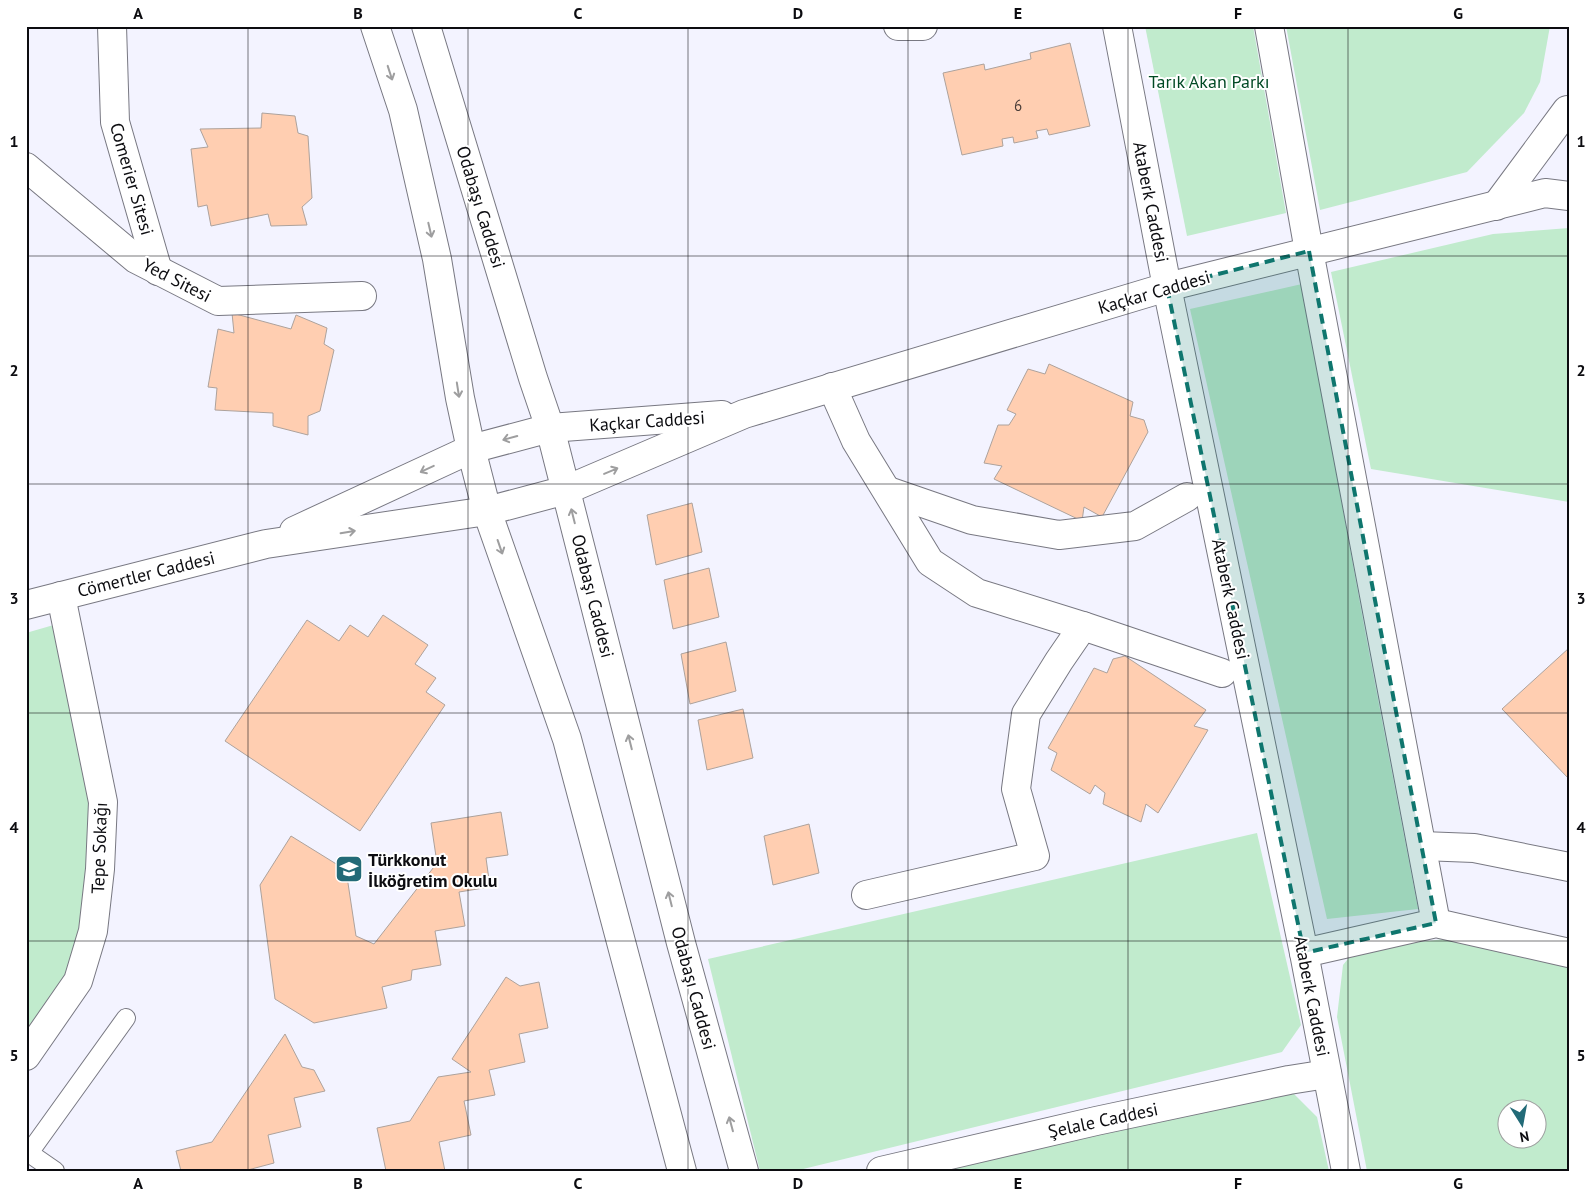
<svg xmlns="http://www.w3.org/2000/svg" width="1595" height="1197" viewBox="0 0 1595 1197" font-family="'PT Sans',sans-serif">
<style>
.green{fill:#c1ebcd;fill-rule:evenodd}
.building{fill:#ffceb1;stroke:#ada29c}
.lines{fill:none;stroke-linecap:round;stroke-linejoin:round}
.service-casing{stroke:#787882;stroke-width:20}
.minor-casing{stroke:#787882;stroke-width:30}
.service{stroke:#fff;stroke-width:18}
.minor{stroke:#fff;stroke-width:28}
.oneway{stroke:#9e9e9f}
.marked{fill:#0f766e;fill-opacity:0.2;stroke:#0f766e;stroke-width:4;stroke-dasharray:10 6;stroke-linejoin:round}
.grid{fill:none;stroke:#0c0c10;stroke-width:1;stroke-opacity:0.55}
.labels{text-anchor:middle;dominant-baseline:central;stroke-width:4;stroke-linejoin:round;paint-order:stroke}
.number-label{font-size:15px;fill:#493c38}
.park-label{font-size:18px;fill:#004924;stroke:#fff}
.street-label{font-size:18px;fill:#0c0c10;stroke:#fff}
.poi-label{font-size:18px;font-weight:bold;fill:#0c0c10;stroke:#fff;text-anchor:start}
.neatline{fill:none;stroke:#0c0c10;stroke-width:2}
.grid-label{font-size:16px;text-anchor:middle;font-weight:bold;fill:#0c0c10}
</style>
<rect width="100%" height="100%" fill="#f3f3ff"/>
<g class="green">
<path d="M1145,26H1253L1286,213L1187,236Z"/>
<path d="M1286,26H1550L1540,82L1524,113L1467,172L1320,210Z"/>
<path d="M1569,228V502L1371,469L1331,272L1493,234Z"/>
<path d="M1302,284L1365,631L1418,909L1327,919L1190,309Z"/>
<path d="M57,624L91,811L89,891L78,960L26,1038V633Z"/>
<path d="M1257,833L1301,1025L1282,1052L795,1171H760L708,959Z"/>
<path d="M1444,939L1569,960V1171H1367L1337,1017L1343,965L1355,950ZM1508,1110H1538V1140H1508Z"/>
<path d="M1292,1092L1317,1117L1329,1171H933Z"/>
</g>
<g class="building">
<path d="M1070,43L1090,126L1049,135L1047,129L1036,131L1038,138L1014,143L1013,137L1002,139L1003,146L962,155L943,73L984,64L985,70L1031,59L1030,53Z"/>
<path d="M262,113L295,116L298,133L308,136L312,198L302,207L307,225L271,226L268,214L211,226L207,205L198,207L191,149L208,147L200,129L261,128Z"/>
<path d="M232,313L291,329L296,315L327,328L324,344L334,350L320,411L308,416V435L273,426V413L215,410L217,388L208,387L218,329L234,333Z"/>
<path d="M1049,364L1133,402L1130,416L1144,420L1148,432L1102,517L1084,507L1082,521L994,479L1002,466L984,463L998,425H1009L1016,414L1007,410L1028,369L1045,374Z"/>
<path d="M692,503L702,552L656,565L647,515Z"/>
<path d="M709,568L719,617L673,629L664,580Z"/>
<path d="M383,615L428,645L415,664L436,678L426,692L445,705L360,831L225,741L307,620L339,641L350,625L368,637Z"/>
<path d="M726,642L736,691L690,704L681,654Z"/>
<path d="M1569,648V779L1502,709Z"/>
<path d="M1125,656L1206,710L1194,726L1208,730L1158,813L1146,804L1141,822L1103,804L1105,793L1095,785L1090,794L1051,770L1057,753L1048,748L1094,668L1107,673L1113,659Z"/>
<path d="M743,709L753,758L707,770L698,720Z"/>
<path d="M501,812L508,855L486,858L490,887L459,892L465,926L435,931L441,965L412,970L411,980L382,987L387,1008L314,1023L275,999L260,885L291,836L346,870L356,936L374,944L437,863L431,823Z"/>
<path d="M809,824L819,873L773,885L764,836Z"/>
<path d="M506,977L520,986L539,982L548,1028L519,1034L525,1062L489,1070L495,1095L464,1101L471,1135L439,1142L445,1171H386L377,1128L410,1121L438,1077L471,1072L452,1059Z"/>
<path d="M285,1034L302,1067L314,1070L325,1091L294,1098L301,1127L268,1135L274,1163L244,1171H181L176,1151L212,1142Z"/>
</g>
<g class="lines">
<g class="service-casing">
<path id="service" d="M55,1171L29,1153L126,1018"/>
</g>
<g class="minor-casing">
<g id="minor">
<path d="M112,26L115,122L158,271"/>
<path d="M375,26L403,110L437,259L460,398L471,449L487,511L567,739L682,1171"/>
<path d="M426,26L533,378L550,428L681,943L744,1171"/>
<path d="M898,26H923"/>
<path d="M1117,26L1167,287L1304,953L1346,1171"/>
<path d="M1269,26L1309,251L1436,923"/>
<path d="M26,167L136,259L218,301L362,296"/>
<path d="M1496,206L1567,110"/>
<path d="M832,387L856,441L930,562L977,593L1083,626L1059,661L1026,714L1016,789L1035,856L866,895"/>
<path d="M888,491L972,520L1059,535L1135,526L1187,497"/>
<path d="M294,531L471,449L550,428L722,415"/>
<path d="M26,605L266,544L487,511L566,490L744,414L1167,287L1545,193L1569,196"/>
<path d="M1083,626L1222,673"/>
<path d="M1422,846L1474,848L1569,867"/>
<path d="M1304,953L1436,923L1569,953"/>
<path d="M26,1056L78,981L93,931L100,869L103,802L61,596"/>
<path d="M881,1171L1096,1121L1289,1080L1327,1074"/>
</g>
</g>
<use href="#service" class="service"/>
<use href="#minor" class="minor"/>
</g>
<defs><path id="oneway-shaft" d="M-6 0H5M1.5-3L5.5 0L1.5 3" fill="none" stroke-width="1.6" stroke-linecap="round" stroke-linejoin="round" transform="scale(1.25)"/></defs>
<g class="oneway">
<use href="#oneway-shaft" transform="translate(390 73) rotate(72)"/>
<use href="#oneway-shaft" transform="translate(430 230) rotate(77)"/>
<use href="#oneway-shaft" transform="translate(458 390) rotate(81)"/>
<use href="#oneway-shaft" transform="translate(510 438) rotate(165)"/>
<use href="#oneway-shaft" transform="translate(427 469) rotate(155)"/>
<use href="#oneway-shaft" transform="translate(611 471) rotate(-23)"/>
<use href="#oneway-shaft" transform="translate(573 516) rotate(-104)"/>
<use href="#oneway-shaft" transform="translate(348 532) rotate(-9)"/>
<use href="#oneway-shaft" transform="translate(500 547) rotate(71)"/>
<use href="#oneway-shaft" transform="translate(630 742) rotate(-104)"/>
<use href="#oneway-shaft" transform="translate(670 899) rotate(-104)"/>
<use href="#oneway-shaft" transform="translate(731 1124) rotate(-105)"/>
</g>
<path class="marked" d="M1309,251L1436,923L1304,953L1167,287Z"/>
<path class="grid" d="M248,26V1171M468,26V1171M688,26V1171M908,26V1171M1128,26V1171M1348,26V1171M26,256H1569M26,484H1569M26,713H1569M26,941H1569"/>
<defs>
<g id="school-square" transform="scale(1.4375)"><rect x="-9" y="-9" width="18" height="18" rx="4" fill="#226a77" stroke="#fff"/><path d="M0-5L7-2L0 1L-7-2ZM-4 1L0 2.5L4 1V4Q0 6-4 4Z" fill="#fff"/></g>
</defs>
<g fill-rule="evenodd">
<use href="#school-square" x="349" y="869"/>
</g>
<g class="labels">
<g class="number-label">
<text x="1018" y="105">6</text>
</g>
<g class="park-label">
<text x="1209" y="81">Tarık Akan Parkı</text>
</g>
<g class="street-label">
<text transform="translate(132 179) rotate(74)">Comerier Sitesi</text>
<text transform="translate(1151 202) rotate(79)">Ataberk Caddesi</text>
<text transform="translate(481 207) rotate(73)">Odabaşı Caddesi</text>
<text transform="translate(177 280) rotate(27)">Yed Sitesi</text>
<text transform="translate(1154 292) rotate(-16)">Kaçkar Caddesi</text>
<text transform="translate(647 421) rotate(-4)">Kaçkar Caddesi</text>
<text transform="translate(146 574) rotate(-14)">Cömertler Caddesi</text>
<text transform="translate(593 596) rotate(76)">Odabaşı Caddesi</text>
<text transform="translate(1231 599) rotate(78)">Ataberk Caddesi</text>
<text transform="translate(99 848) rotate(-88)">Tepe Sokağı</text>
<text transform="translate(694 988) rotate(75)">Odabaşı Caddesi</text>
<text transform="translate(1312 996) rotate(79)">Ataberk Caddesi</text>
<text transform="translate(1103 1120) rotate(-12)">Şelale Caddesi</text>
</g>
<g class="poi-label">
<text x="368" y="859">Türkkonut<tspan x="368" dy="21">İlköğretim Okulu</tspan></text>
</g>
</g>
<rect width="1595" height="1197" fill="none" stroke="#ffffff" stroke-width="55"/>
<g transform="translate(1522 1124) rotate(169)"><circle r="24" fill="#ffffff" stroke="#9e9e9f"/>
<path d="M0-4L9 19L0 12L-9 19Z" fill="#226a77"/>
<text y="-8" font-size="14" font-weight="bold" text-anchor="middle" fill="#0c0c10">N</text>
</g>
<rect x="28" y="28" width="1540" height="1142" class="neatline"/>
<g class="grid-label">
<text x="138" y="19">A</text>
<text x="358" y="19">B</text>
<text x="578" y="19">C</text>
<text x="798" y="19">D</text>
<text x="1018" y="19">E</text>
<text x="1238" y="19">F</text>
<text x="1458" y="19">G</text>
<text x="14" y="147">1</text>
<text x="1581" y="147">1</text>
<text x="14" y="376">2</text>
<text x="1581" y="376">2</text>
<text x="14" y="604">3</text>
<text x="1581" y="604">3</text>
<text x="14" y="833">4</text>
<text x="1581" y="833">4</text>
<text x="14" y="1061">5</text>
<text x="1581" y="1061">5</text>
<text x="138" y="1189">A</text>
<text x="358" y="1189">B</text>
<text x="578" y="1189">C</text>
<text x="798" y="1189">D</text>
<text x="1018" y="1189">E</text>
<text x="1238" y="1189">F</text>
<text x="1458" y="1189">G</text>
</g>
</svg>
